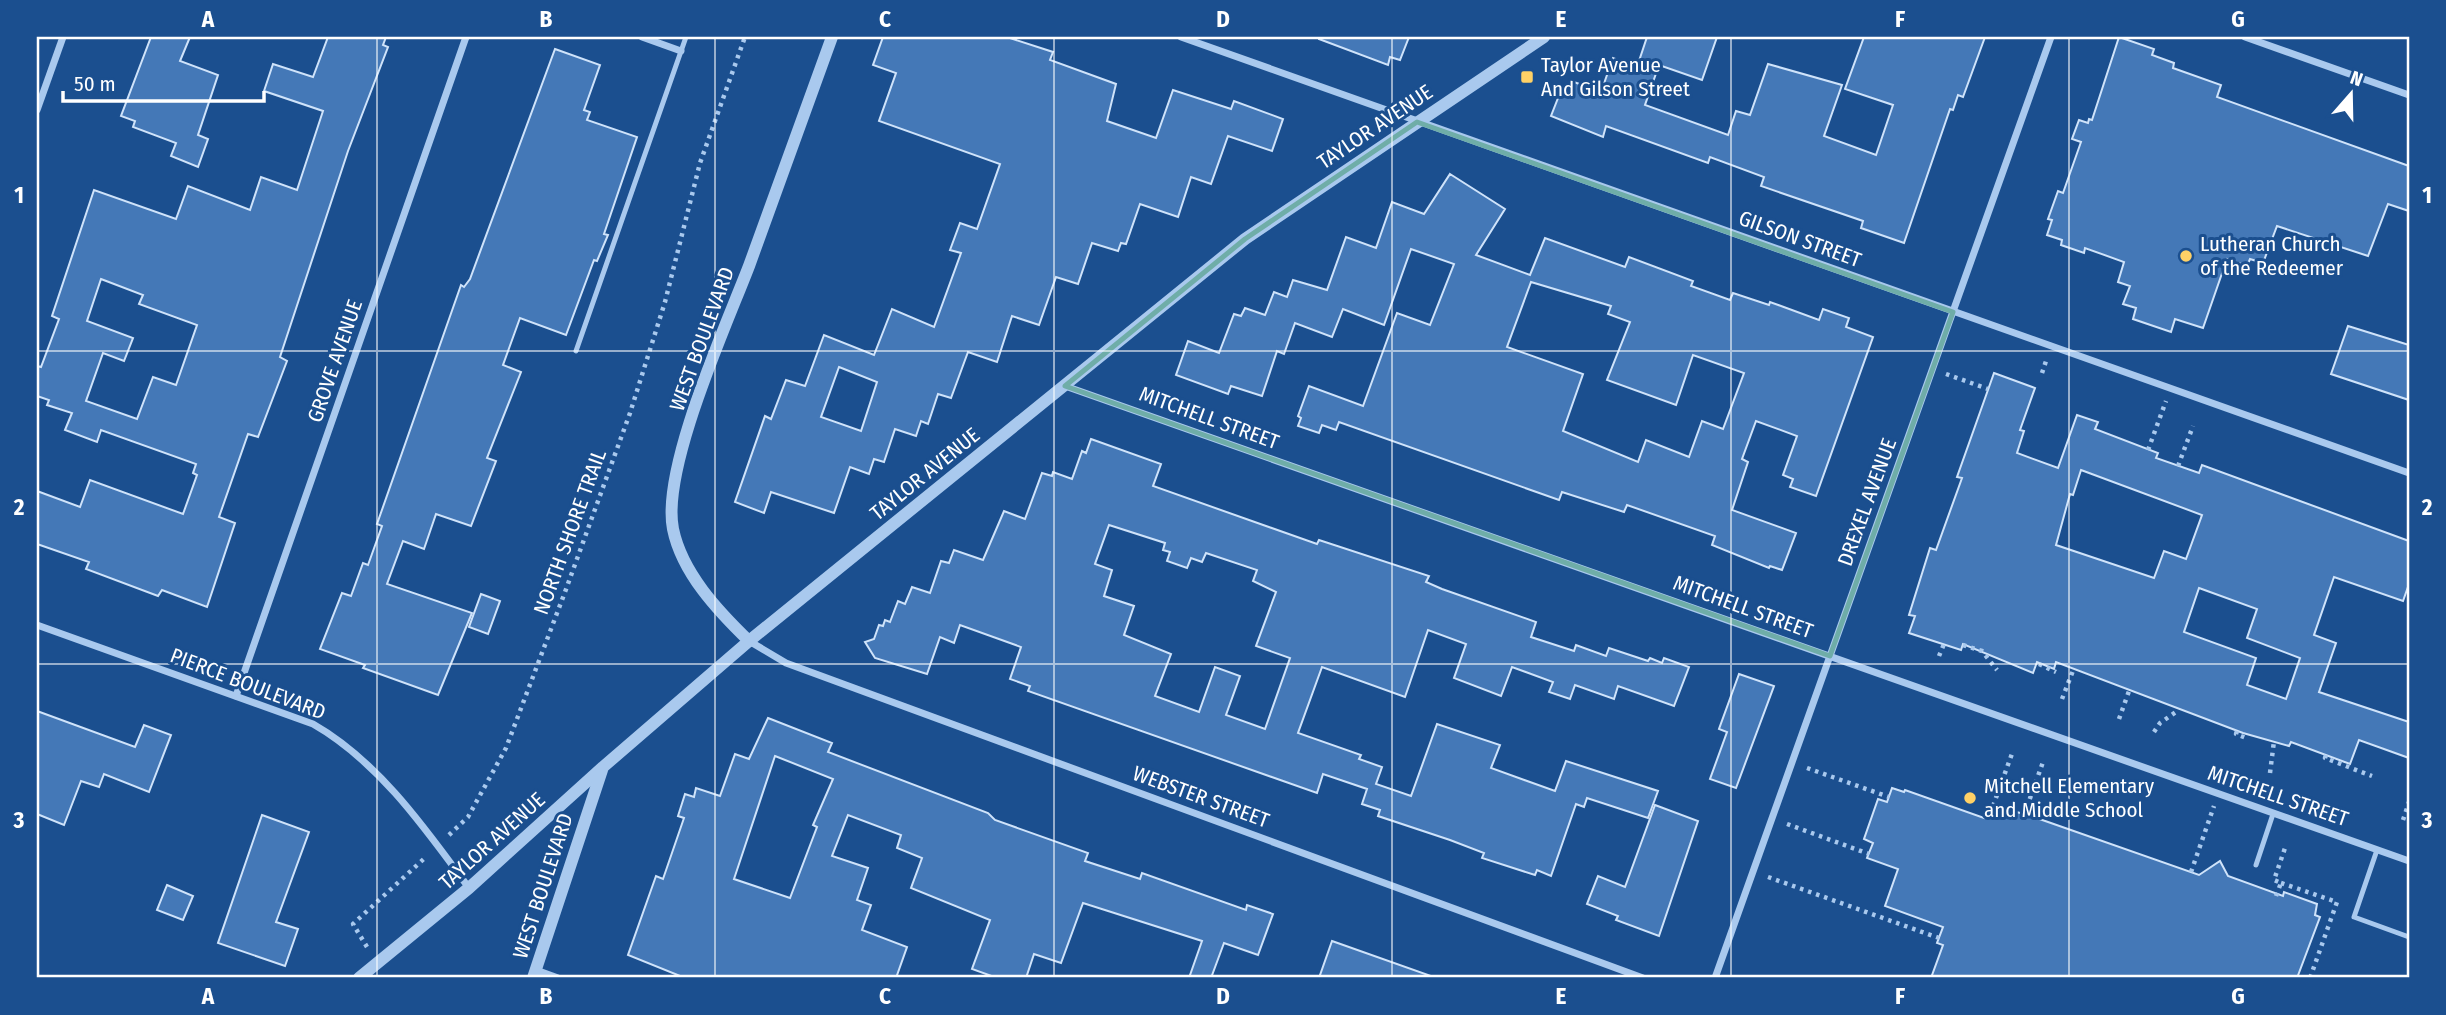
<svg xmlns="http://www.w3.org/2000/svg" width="2446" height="1015" viewBox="0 0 2446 1015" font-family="'Fira Sans Condensed',sans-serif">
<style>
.building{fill:#4478b7;stroke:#cfe3fa;stroke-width:2;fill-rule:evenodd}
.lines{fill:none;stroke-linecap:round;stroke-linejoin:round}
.path{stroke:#a9c9ee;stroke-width:4.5;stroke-dasharray:3.5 5;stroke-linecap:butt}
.service{stroke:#a9c9ee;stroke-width:5}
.minor{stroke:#a9c9ee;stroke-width:7}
.tertiary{stroke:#a9c9ee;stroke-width:12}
.marked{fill:none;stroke:#6fada8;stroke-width:5;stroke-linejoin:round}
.grid{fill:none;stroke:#fff;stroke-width:2;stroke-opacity:0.55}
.poi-dot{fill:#ffd166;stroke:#1b4f8f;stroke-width:2.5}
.labels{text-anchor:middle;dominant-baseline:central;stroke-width:6;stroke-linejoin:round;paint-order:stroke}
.poi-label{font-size:21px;fill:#fff;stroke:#1b4f8f;text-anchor:start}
.street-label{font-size:21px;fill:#fff;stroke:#1b4f8f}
.neatline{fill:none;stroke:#fff;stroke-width:2.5}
.grid-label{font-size:23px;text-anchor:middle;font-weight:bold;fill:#fff}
</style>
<rect width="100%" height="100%" fill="#1b4f8f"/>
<g class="building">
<path d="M151,37H190L180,61L218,75L198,135L208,139L198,167L171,156L176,143L133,127L135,121L121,116Z"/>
<path d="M328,37H386L383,45L388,47L348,151L280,357L287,361L258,437L248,434L219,517L235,523L207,607L162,590L158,596L86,569L89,562L37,544V491L80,507L90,480L183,514L197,475L193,473L196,464L101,430L97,442L65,430L72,413L47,405L49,400L37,396V366L41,367L59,319L52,316L94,190L176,219L188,186L250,210L261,177L297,190L323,111L264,91L273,64L313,77ZM101,279L143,295L139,304L197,325L176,385L153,377L137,419L86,401L103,353L124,361L133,338L87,321Z"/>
<path d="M883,37H1007L1053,52L1050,60L1116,84L1107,121L1156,138L1173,90L1231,109L1234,101L1283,119L1272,151L1228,136L1211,184L1191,177L1178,217L1140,204L1126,244L1121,243L1118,251L1092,243L1078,284L1056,277L1039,325L1012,316L997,362L968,352L951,398L938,394L928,424L921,421L916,436L895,429L884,462L874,459L869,474L850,467L834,513L771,492L764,513L735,502L765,416L771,419L786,380L805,386L824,335L874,355L892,309L934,327L961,253L950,250L960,223L977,229L1000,164L879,121L896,73L873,65ZM839,367L877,382L861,431L821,417Z"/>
<path d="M1319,37H1409L1400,60L1390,57L1388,65L1319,39Z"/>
<path d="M1647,37H1717L1702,80L1659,65L1645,105L1728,135L1736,111L1750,115L1768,64L1842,85L1824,136L1876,155L1893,105L1845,89L1864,37H1985L1963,97L1958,95L1953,110L1950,109L1904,243L1861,228L1863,221L1761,186L1764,177L1710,157L1708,163L1606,126L1603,137L1551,116L1560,93L1565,95L1574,82L1601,92L1613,58L1637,67Z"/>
<path d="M2119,37L2154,49L2152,55L2174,63L2173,68L2221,85L2217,97L2409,166V211L2388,204L2368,256L2277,226L2263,263L2250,259L2247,266L2227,259L2203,328L2175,319L2171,332L2133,319L2136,308L2123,304L2130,286L2118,282L2124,262L2085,248L2084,253L2061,245L2062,240L2047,235L2052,220L2048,219L2058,191L2063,193L2081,142L2072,139L2079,120L2088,123L2089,119L2092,120Z"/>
<path d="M555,49L600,65L584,110L590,112L587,120L637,137L604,234L608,235L597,261L594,260L566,335L520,318L503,365L521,372L487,458L496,461L471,526L436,514L424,549L403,541L387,584L472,613L438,695L363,668L365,665L320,649L342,593L351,596L363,563L368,565L382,526L377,524L461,285L464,287L470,279Z"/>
<path d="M1450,174L1505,209L1476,255L1530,275L1545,238L1625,267L1629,257L1693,281L1691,286L1730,300L1733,293L1769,305L1770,302L1819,320L1823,309L1849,318L1846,327L1873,337L1816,496L1790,487L1793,479L1783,475L1797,436L1756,421L1742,459L1748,462L1732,510L1796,533L1782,570L1770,566L1769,568L1712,545L1715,536L1627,505L1624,512L1562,492L1559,500L1339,422L1336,430L1322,425L1319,433L1298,426L1301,418L1298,416L1309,386L1363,406L1397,313L1430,325L1454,264L1411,249L1384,325L1343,309L1332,337L1295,323L1284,354L1277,351L1262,396L1231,386L1228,394L1176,375L1188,341L1219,353L1234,314L1241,316L1245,308L1265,315L1274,292L1287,297L1293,280L1327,290L1346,237L1376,248L1392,202L1424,214ZM1531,282L1611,306L1608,314L1630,322L1607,380L1676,405L1693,355L1744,373L1723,429L1702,421L1689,457L1646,440L1638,462L1563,431L1583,374L1507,347Z"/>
<path d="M2348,326L2409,345V400L2331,374Z"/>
<path d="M1994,373L2035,388L2020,430L2024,431L2017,453L2058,468L2077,415L2098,422L2095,429L2158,453L2156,458L2199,473L2202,465L2409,541V584L2403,601L2334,577L2314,635L2336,643L2319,692L2409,722V758L2359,740L2350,764L2291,742L2289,746L2243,733L2056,662L2054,669L2037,662L2033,673L1963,644L1961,650L1909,633L1915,616L1909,615L1930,548L1936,550L1962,478L1957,477ZM2081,470L2202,515L2186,559L2164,551L2154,578L2056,545L2070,494L2073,495ZM2199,588L2257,609L2247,638L2300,658L2286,699L2247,685L2256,658L2184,632Z"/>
<path d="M1091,439L1161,464L1153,486L1317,544L1319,540L1429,576L1426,582L1442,589L1536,622L1531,637L1574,651L1576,645L1606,656L1609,648L1648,661L1650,658L1662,663L1664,658L1689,667L1674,706L1618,686L1614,699L1575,685L1570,699L1549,692L1553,682L1512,667L1501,696L1454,678L1466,644L1428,630L1405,697L1322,667L1298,733L1361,755L1359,759L1382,767L1376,784L1411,796L1437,724L1500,745L1491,768L1555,791L1566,761L1658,791L1648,818L1587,798L1584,807L1576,804L1551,876L1537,870L1535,875L1482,858L1484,853L1450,840L1378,816L1380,810L1362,804L1367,789L1323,774L1317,793L1028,691L1030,686L1010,679L1021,647L960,625L954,643L940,637L927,674L875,658L865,642L874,639L879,625L883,626L885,620L890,622L898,601L905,604L912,587L930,593L941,561L949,563L954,550L983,560L1004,511L1025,519L1042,473L1052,476L1053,472L1072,479L1082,451L1086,453ZM1109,525L1165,543L1163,550L1170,552L1167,561L1187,568L1191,558L1202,562L1206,553L1257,570L1253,581L1276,592L1256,646L1290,658L1265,729L1226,715L1240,676L1215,667L1199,712L1155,696L1171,654L1124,635L1134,606L1104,596L1112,570L1095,564Z"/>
<path d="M481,594L500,601L488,634L469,627Z"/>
<path d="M1739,674L1774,686L1736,788L1710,779L1727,732L1719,729Z"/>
<path d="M37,711L135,747L144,725L171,735L149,792L104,774L99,787L81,781L64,825L37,814Z"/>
<path d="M768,718L832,743L828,752L988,813L995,820L1088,853L1085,861L1140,879L1142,873L1246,910L1247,905L1273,914L1258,955L1224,943L1211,978H1189L1202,941L1083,903L1061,963L1034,954L1026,978H997L972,969L990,920L911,888L922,858L897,848L901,835L848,815L832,856L868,868L857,900L871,905L862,930L907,947L896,978H685L628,955L656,876L663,879L684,818L678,816L685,794L694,797L696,788L720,796L735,754L749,759ZM775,756L833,779L813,825L817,827L790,898L734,879Z"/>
<path d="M1892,788L1904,792L1905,790L1984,818L1989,805L2028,815L2199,875L2220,861L2228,876L2283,896L2284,892L2317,904L2315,915L2320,917L2297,978H1931L1943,945L1937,943L1943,927L1885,906L1898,869L1867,858L1873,843L1864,839L1878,799L1887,802Z"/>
<path d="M1655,805L1698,821L1659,936L1616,920L1618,916L1587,904L1598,876L1625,887Z"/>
<path d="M262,815L309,832L276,922L298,929L285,966L218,943Z"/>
<path d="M167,885L193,896L183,920L157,910Z"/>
<path d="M1332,941L1431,976L1430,978H1319Z"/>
</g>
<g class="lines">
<g class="path">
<path d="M2042,373L2046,361"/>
<path d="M1946,374L1988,389"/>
<path d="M2148,450L2166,401"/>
<path d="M2178,466L2193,426"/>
<path d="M1963,645L1982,651L1997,670"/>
<path d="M1939,656L1944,644"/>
<path d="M2039,664L2056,672"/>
<path d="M2062,699L2074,668"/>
<path d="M2119,719L2129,691"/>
<path d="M2237,731L2236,734L2246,738"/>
<path d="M2154,732L2160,723L2176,712"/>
<path d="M2326,755L2325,758L2372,776"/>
<path d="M1807,768L1889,797"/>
<path d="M2270,773L2274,741"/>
<path d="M1993,806L2013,751"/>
<path d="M2024,815L2043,762"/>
<path d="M2403,820L2409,802"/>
<path d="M1787,824L1869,854"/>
<path d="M449,835L468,817L506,748L565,592L630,413L665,302L700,163L745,37"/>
<path d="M2191,872L2214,806"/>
<path d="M1768,877L1939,938"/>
<path d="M2281,883L2337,902L2310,978"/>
<path d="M2276,896L2281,883L2274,880L2285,848"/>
<path d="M367,947L353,924L427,856"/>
</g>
<g class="service">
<path d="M576,351L686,37"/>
<path d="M2377,850L2354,917L2409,937"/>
<path d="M2256,865L2273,814"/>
</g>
<g class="minor">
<path d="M642,37L681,51"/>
<path d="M1181,37L2409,473"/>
<path d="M2245,37L2409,95"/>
<path d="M37,110L63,37"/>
<path d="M1065,386L2409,861"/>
<path d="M37,625L313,724C378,761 425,828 469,888"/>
<path d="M749,641L786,663L1643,978"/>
<path d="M236,696L466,37"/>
<path d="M536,970L558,978"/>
<path d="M1715,978L2051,37"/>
</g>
<g class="tertiary">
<path d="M749,641C718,611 682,573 673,529C661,469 726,326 749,266C777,190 804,113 832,37"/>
<path d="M359,978L469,888L603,767L749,641L1245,239L1544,37"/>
<path d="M533,978L602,770"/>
</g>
</g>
<path class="marked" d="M1417,122L1953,312L1830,656L1065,386L1245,239Z"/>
<path class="grid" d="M377,37V978M715,37V978M1054,37V978M1392,37V978M1731,37V978M2069,37V978M37,351H2409M37,664H2409"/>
<g class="poi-dot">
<rect x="1520" y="70" width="14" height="14" rx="3.5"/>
<circle cx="2186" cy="256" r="7"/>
<circle cx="1970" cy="798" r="7"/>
</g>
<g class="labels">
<g class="poi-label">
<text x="1541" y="65">Taylor Avenue<tspan x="1541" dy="24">And Gilson Street</tspan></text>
<text x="2200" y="244">Lutheran Church<tspan x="2200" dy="24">of the Redeemer</tspan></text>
<text x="1984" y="786">Mitchell Elementary<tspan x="1984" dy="24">and Middle School</tspan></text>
</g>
<g class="street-label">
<text transform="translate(1375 127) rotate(-34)">TAYLOR AVENUE</text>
<text transform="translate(1800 239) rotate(20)">GILSON STREET</text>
<text transform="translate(702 339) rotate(-70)">WEST BOULEVARD</text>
<text transform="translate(335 361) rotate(-71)">GROVE AVENUE</text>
<text transform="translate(1209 418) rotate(20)">MITCHELL STREET</text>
<text transform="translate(925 474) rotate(-39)">TAYLOR AVENUE</text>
<text transform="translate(1867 502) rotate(-70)">DREXEL AVENUE</text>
<text transform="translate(570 532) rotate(-70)">NORTH SHORE TRAIL</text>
<text transform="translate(1743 607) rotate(20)">MITCHELL STREET</text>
<text transform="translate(248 684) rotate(21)">PIERCE BOULEVARD</text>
<text transform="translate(2278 796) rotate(19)">MITCHELL STREET</text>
<text transform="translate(1201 797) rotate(20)">WEBSTER STREET</text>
<text transform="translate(492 841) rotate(-42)">TAYLOR AVENUE</text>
<text transform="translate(543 886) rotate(-72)">WEST BOULEVARD</text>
</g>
</g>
<rect width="2446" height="1015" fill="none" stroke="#1b4f8f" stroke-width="77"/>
<g transform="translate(2351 94) rotate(20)" stroke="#1b4f8f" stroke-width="5" paint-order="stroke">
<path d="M0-5L12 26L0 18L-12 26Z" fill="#ffffff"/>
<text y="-10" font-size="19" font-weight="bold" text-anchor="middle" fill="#ffffff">N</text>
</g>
<path d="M63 91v10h201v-10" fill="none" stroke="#ffffff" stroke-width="3.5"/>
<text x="74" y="91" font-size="21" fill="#ffffff" stroke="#1b4f8f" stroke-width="5" paint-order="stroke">50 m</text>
<rect x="38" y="38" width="2370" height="938" class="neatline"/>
<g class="grid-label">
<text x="208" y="27">A</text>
<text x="546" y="27">B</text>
<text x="885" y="27">C</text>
<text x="1223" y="27">D</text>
<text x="1561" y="27">E</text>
<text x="1900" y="27">F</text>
<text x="2238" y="27">G</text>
<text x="19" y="203">1</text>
<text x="2427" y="203">1</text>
<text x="19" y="515">2</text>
<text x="2427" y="515">2</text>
<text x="19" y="828">3</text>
<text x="2427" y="828">3</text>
<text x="208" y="1004">A</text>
<text x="546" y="1004">B</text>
<text x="885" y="1004">C</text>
<text x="1223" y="1004">D</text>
<text x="1561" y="1004">E</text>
<text x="1900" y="1004">F</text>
<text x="2238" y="1004">G</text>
</g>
</svg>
